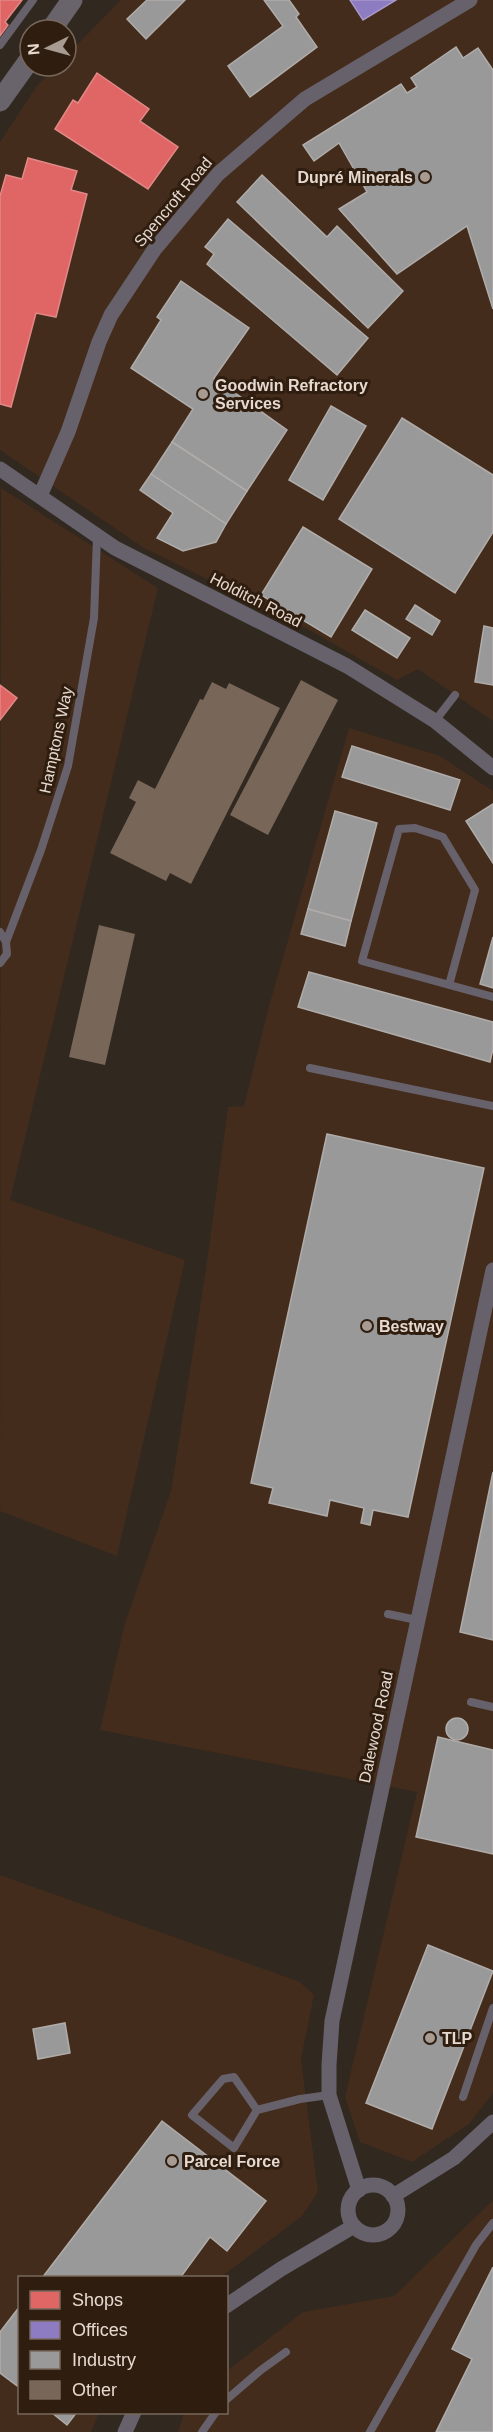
<svg xmlns="http://www.w3.org/2000/svg" width="493" height="2432" viewBox="0 0 493 2432" font-family="Helvetica,sans-serif">
<style>
.built{fill:#432c1b}
.shops{fill:#e06666;stroke:#e28886;stroke-width:1.5}
.offices{fill:#8e7cc3;stroke:#a898c7;stroke-width:1.5}
.industry{fill:#999;stroke:#b0acaa;stroke-width:1.5}
.building{fill:#786759}
.lines{fill:none;stroke-linecap:round;stroke-linejoin:round}
.lane{stroke:#67616b;stroke-width:8}
.street{stroke:#67616b;stroke-width:15}
.secondary{stroke:#69646c;stroke-width:21}
.poi-dot{fill:#a79b92;stroke:#2f1d0f;stroke-width:2}
.labels{text-anchor:middle;dominant-baseline:central;stroke-width:6;stroke-linejoin:round;paint-order:stroke}
.poi-label{font-size:16px;font-weight:bold;fill:#e6d9d0;stroke:#2f1d0f;text-anchor:start}
.street-label{font-size:16px;fill:#e6d9d0;stroke:#2f1d0f}
</style>
<rect width="100%" height="100%" fill="#312820"/>
<g class="built">
<path d="M121,0H493V721L418,669L397,680L302,626L144,548L0,450V142L36,87L57,66H66V56Z"/>
<path d="M1,488L158,588L10,1200L185,1260L117,1556L0,1511Z"/>
<path d="M349,728L440,756L493,791V2093L469,2124L412,2162L360,2142L345,2097L417,1792L100,1730L125,1623L171,1491L206,1269L228,1107L244,1106L269,1006Z"/>
<path d="M0,1875L300,1982L314,1995L301,2059L318,2192L302,2216L221,2277L20,2278V2412L99,2413L91,2432H0Z"/>
<path d="M493,2200V2432H178L184,2413L226,2412L227,2371L303,2312L394,2296Z"/>
</g>
<g class="shops">
<path d="M0,0H22L5,22L8,25L0,36Z"/>
<path d="M97,73L149,109L140,121L178,147L148,189L55,129L73,100L78,103Z"/>
<path d="M28,158L77,171L71,190L87,194L56,317L36,313L11,407L0,404V196L6,175L22,179Z"/>
<path d="M0,685L17,698L0,720Z"/>
</g>
<path class="offices" d="M350,0H396L363,20Z"/>
<g class="industry">
<path d="M147,0H185L146,39L127,19Z"/>
<path d="M264,0H289L299,14L296,17L317,47L250,97L228,66L283,26Z"/>
<path d="M456,47L463,58L478,48L493,70V309L467,226L397,274L339,209L367,192L339,143L314,161L303,145L401,84L407,93L417,87L411,78Z"/>
<path d="M262,175L327,237L337,226L403,291L368,328L237,202Z"/>
<path d="M228,219L368,338L337,375L207,264L214,254L205,247Z"/>
<path d="M181,281L249,328L214,378L287,430L247,491L172,442L193,409L131,368L161,320L157,317Z"/>
<path d="M331,406L366,426L323,500L289,480Z"/>
<path d="M402,418L493,475V532L455,593L339,519Z"/>
<path d="M172,442L247,491L226,524L151,474Z"/>
<path d="M151,474L226,524L216,542L183,551L157,538L173,513L140,490Z"/>
<path d="M303,527L372,569L331,637L261,595Z"/>
<path d="M415,605L440,621L432,635L406,619Z"/>
<path d="M365,610L410,638L397,658L352,630Z"/>
<path d="M484,626L493,628V685L475,682Z"/>
<path d="M352,746L460,780L450,810L342,777Z"/>
<path d="M493,804V863L466,821Z"/>
<path d="M335,811L377,823L351,921L308,909Z"/>
<path d="M308,909L351,921L345,946L301,934Z"/>
<path d="M493,937V988L480,984Z"/>
<path d="M309,972L493,1022V1049L490,1062L298,1007Z"/>
<path d="M327,1134L484,1168L408,1517L373,1510L370,1525L361,1523L364,1508L330,1500L327,1516L269,1503L273,1488L251,1483Z"/>
<path d="M493,1472V1640L460,1632Z"/>
<circle cx="457" cy="1729" r="11"/>
<path d="M438,1737L493,1750V1854L416,1837Z"/>
<path d="M428,1945L493,1971L432,2129L366,2103Z"/>
<path d="M65,2023L70,2053L38,2059L33,2029Z"/>
<path d="M162,2121L266,2201L227,2251L210,2237L180,2278H42Z"/>
<path d="M493,2267V2432H436L472,2359L452,2349Z"/>
<path d="M20,2306V2388L0,2373V2332Z"/>
<path d="M51,2412H77L67,2425Z"/>
</g>
<g class="building">
<path d="M301,680L338,700L268,835L230,815Z"/>
<path d="M212,682L226,689L229,683L280,708L191,884L170,873L166,881L110,853L136,802L129,798L138,780L155,789L200,699L203,700Z"/>
<path d="M99,925L135,934L105,1065L69,1057Z"/>
</g>
<g class="lines">
<g class="lane">
<path d="M0,45L33,0"/>
<path d="M435,721L455,695"/>
<path d="M0,932L6,942L7,954L0,963"/>
<path d="M6,942L41,850L68,766L94,618L97,537"/>
<path d="M449,985L475,890L443,837L415,828L399,829L362,961L493,997"/>
<path d="M310,1068L493,1106"/>
<path d="M388,1614L417,1620"/>
<path d="M471,1702L493,1707"/>
<path d="M463,2097L493,2008"/>
<path d="M257,2110L234,2077L223,2079L192,2115L234,2148L257,2110L300,2099L329,2095"/>
<path d="M226,2400L261,2370L286,2352"/>
<path d="M202,2432L216,2412"/>
<path d="M370,2432L476,2245L493,2223"/>
</g>
<g class="street">
<path d="M0,469L115,548L347,666L435,721L493,768"/>
<path d="M40,496L68,432L99,342L111,315L154,250L218,174L305,99L470,0"/>
<circle cx="373" cy="2210" r="25"/>
<path d="M359,2190L329,2095V2065L332,2021L493,1270"/>
<path d="M393,2196L454,2158L493,2122"/>
<path d="M226,2306L281,2269L354,2226"/>
<path d="M125,2432L134,2412"/>
</g>
<g class="secondary">
<path d="M51,30L72,0"/>
<path d="M0,101L30,59"/>
</g>
</g>
<g class="poi-dot">
<circle cx="425" cy="177" r="6"/>
<circle cx="203" cy="394" r="6"/>
<circle cx="367" cy="1326" r="6"/>
<circle cx="430" cy="2038" r="6"/>
<circle cx="172" cy="2161" r="6"/>
</g>
<g class="labels">
<g class="poi-label">
<text x="413" y="177" text-anchor="end">Dupré Minerals</text>
<text x="215" y="385">Goodwin Refractory<tspan x="215" dy="18">Services</tspan></text>
<text x="379" y="1326">Bestway</text>
<text x="442" y="2038">TLP</text>
<text x="184" y="2161">Parcel Force</text>
</g>
<g class="street-label">
<text transform="translate(173 202) rotate(-50)">Spencroft Road</text>
<text transform="translate(256 600) rotate(27)">Holditch Road</text>
<text transform="translate(56 740) rotate(-78)">Hamptons Way</text>
<text transform="translate(376 1727) rotate(-78)">Dalewood Road</text>
</g>
</g>
<rect x="18" y="2276" width="210" height="138" fill="#2f1d0f" stroke="#78685c" stroke-width="1.5"/>
<rect x="30" y="2291" width="30" height="18" fill="#e06666" stroke="#78685c" stroke-width="1.5"/>
<text x="72" y="2306" font-size="18" fill="#e6d9d0">Shops</text>
<rect x="30" y="2321" width="30" height="18" fill="#8e7cc3" stroke="#78685c" stroke-width="1.5"/>
<text x="72" y="2336" font-size="18" fill="#e6d9d0">Offices</text>
<rect x="30" y="2351" width="30" height="18" fill="#999999" stroke="#78685c" stroke-width="1.5"/>
<text x="72" y="2366" font-size="18" fill="#e6d9d0">Industry</text>
<rect x="30" y="2381" width="30" height="18" fill="#786759" stroke="#78685c" stroke-width="1.5"/>
<text x="72" y="2396" font-size="18" fill="#e6d9d0">Other</text>
<g transform="translate(48 48) rotate(265)"><circle r="28" fill="#2f1d0f" stroke="#78685c" stroke-width="1.5"/>
<path d="M0-4.5L10 22L0 15L-10 22Z" fill="#a79b92"/>
<text y="-9" font-size="16" font-weight="bold" text-anchor="middle" fill="#e6d9d0">N</text>
</g>
</svg>
